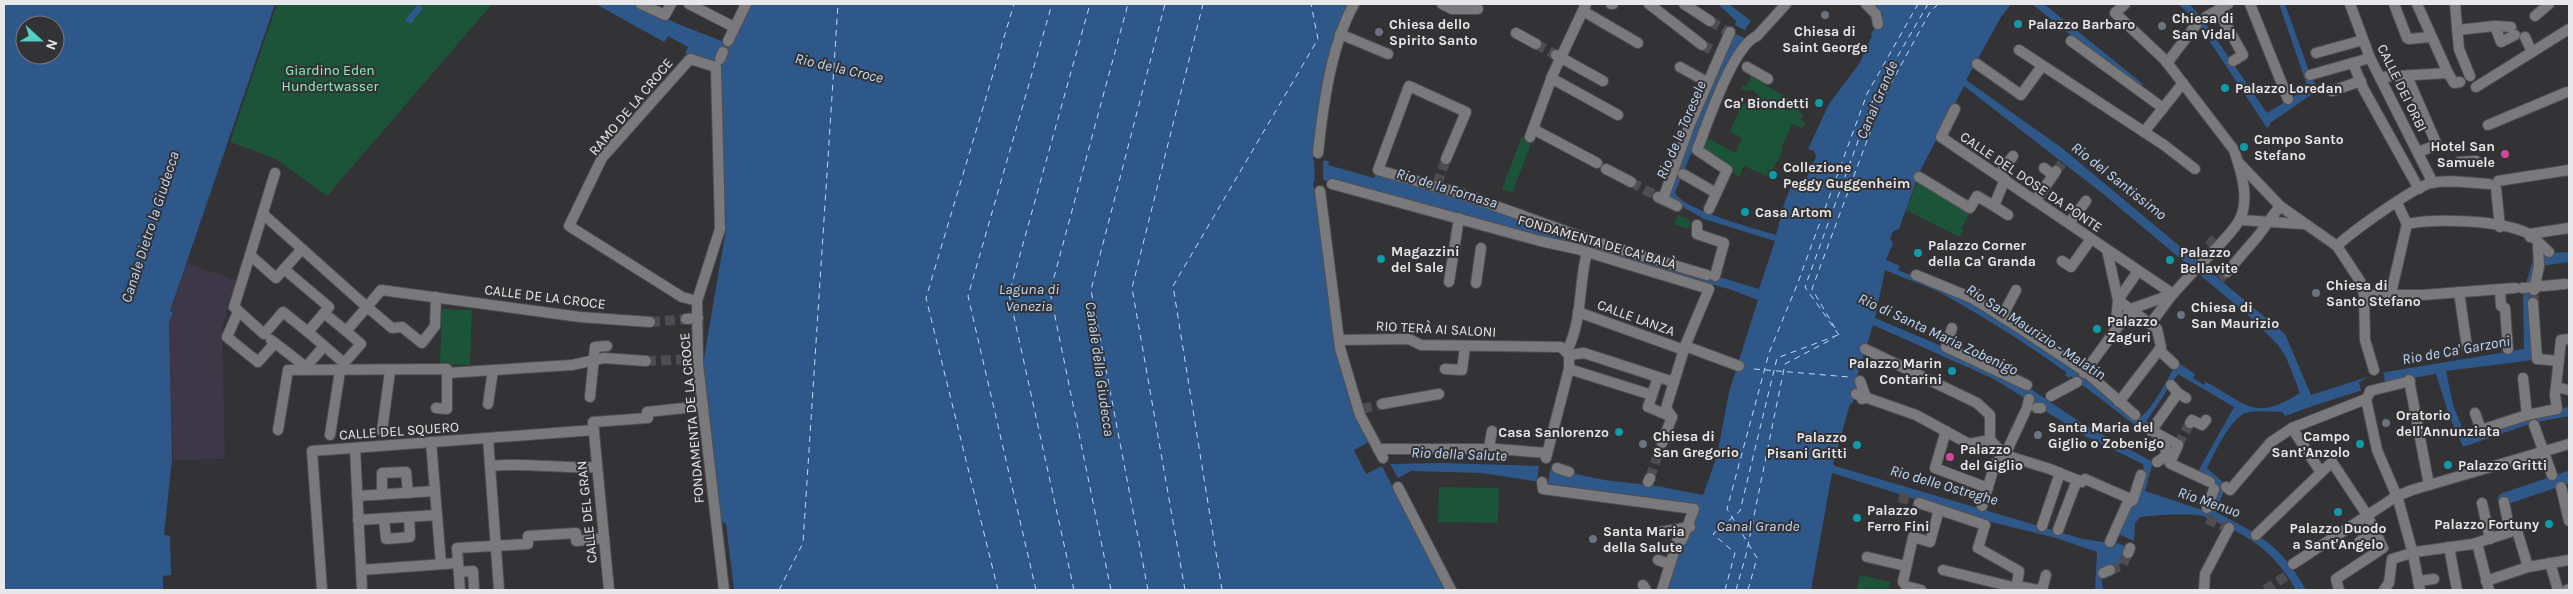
<svg xmlns="http://www.w3.org/2000/svg" width="2573" height="594" viewBox="0 0 2573 594" font-family="Karla,sans-serif">
<style>
.education{fill:#3e3748}
.green{fill:#1b5439}
.water{fill:#2f588a;fill-rule:evenodd}
.pier{fill:#333235}
.lines{fill:none;stroke-linecap:round;stroke-linejoin:round}
.canal{stroke:#2f588a;stroke-width:12}
.ferry{stroke:#c2daf9;stroke-width:1;stroke-dasharray:6 5;stroke-linecap:butt}
.street-tunnel{stroke:#4e4d50;stroke-width:10;stroke-dasharray:10 5;stroke-linecap:butt}
.street-casing{stroke:#504f52;stroke-width:12}
.street{stroke:#7a797c;stroke-width:10}
.worship-dot{fill:#6b7280;stroke:#333235;stroke-width:2}
.culture-dot{fill:#0f9aa8;stroke:#333235;stroke-width:2}
.hotel-dot{fill:#d1479c;stroke:#333235;stroke-width:2}
.labels{text-anchor:middle;dominant-baseline:central;stroke-width:4;stroke-linejoin:round;paint-order:stroke}
.poi-label{font-size:14px;font-weight:bold;fill:#e8e7e9;stroke:#333235;text-anchor:start}
.park-label{font-size:14px;fill:#8af2bb;stroke:#333235}
.street-label{font-size:14px;fill:#e8e7e9;stroke:#333235}
.water-label{font-size:15px;font-style:italic;fill:#c2daf9;stroke:#333235}
</style>
<rect width="100%" height="100%" fill="#333235"/>
<path class="education" d="M187,263L237,281L222,328L225,459L173,460L169,323L173,312L171,310Z"/>
<g class="green">
<path d="M277,4H492L327,196L276,159L230,142Z"/>
<path d="M1752,75L1764,78L1762,83L1802,107L1799,112L1803,115L1801,120L1805,123L1803,128L1792,124L1781,149L1783,150L1769,177L1744,166L1739,177L1701,150L1706,137L1735,153L1742,138L1730,131L1742,104L1744,105L1749,98L1754,100L1758,94L1752,90L1750,91L1741,89L1743,85L1746,86Z"/>
<path d="M1522,136L1533,139L1512,193L1502,189Z"/>
<path d="M1918,180L1971,210L1961,229L1964,230L1960,237L1906,210Z"/>
<path d="M1678,215L1690,220V227L1685,228L1674,224Z"/>
<path d="M442,309L472,310L470,365L440,364Z"/>
<path d="M1439,487L1499,488L1498,523L1438,522Z"/>
<path d="M1860,575L1890,582L1888,590H1857Z"/>
</g>
<g class="water">
<path d="M4,4H275L170,311L173,312L169,323L172,459L164,535L170,536L171,575L163,576V590H4ZM25,25H55V55H25Z"/>
<path d="M418,4L423,8L411,24L405,20Z"/>
<path d="M596,4H636L678,24L732,45L751,4H1348L1336,32L1313,160L1329,161L1328,165L1374,178L1376,173L1759,289L1775,241L1704,219L1667,198L1709,83L1736,21L1718,4H1729L1751,21L1746,28L1745,38L1725,72L1675,192C1680,209 1757,229 1776,235L1785,201L1793,182L1799,185L1804,183L1816,157L1814,151L1808,149L1829,104L1859,64L1872,36L1871,34L1883,14L1874,4H2011L2001,17L1966,80L2062,148L2285,334L2311,395L2380,373L2524,349L2523,293L2537,247L2551,253L2569,252V262L2541,266C2529,301 2532,324 2534,360L2446,371L2453,405L2465,435L2558,409L2569,407V416L2532,423L2463,447L2449,415L2436,374C2384,382 2334,398 2285,416L2282,412C2271,412 2257,410 2246,413C2231,417 2214,454 2207,468L2226,485L2216,512C2260,535 2281,545 2306,590H2296C2277,556 2255,539 2219,523C2213,520 2205,516 2198,515C2179,513 2159,515 2140,517L2135,523L2134,540L2121,564L2101,574L2103,590H2095L2097,552L2056,538L1979,519L1832,473L1811,590H1669L1665,588L1680,543L1685,545L1698,507L1597,490L1595,492L1582,490L1580,488L1482,473L1411,471L1390,482L1447,590H734L726,524L720,521L703,364L726,229L720,71L685,53L688,47L668,36L664,42ZM1964,86L2102,193L2249,316L2278,345L2286,357L2300,393C2254,422 2247,404 2206,382L2204,385L2193,378L2195,374L2177,362C2170,375 2149,416 2136,420L2081,371L1967,298L1898,270L1900,266L1886,260L1893,243L1890,239L1893,231L1899,229L1919,173ZM1313,182H1333L1729,289L1758,300L1729,392L1717,456L1703,495L1657,486L1604,480L1539,466L1442,463L1391,464L1382,467L1336,348ZM1885,270C1903,278 1922,284 1939,292C1983,316 2026,343 2067,373L2065,375L2069,378L2071,376L2137,427L2144,425L2178,374L2234,407L2196,475L2216,483L2208,512L2145,491L2153,462L2083,424L2031,389L1946,348L1875,318ZM1873,325L1994,379L2087,437L2143,464C2148,485 2120,525 2109,543L2083,539L1835,466L1833,464L1850,404H1852L1861,379L1857,377Z"/>
<path d="M2032,4H2044L2143,84L2139,90Z"/>
<path d="M2178,4H2189L2201,17L2267,113L2308,88L2279,4H2285L2310,74L2318,90L2270,123V125L2267,128L2195,19Z"/>
</g>
<g class="pier">
<path d="M1734,19L1736,21L1735,25L1746,31V28L1749,29L1746,39L1729,31Z"/>
<path d="M1314,153H1316V158L1323,157V180L1332,182V184H1316L1317,191L1315,192Z"/>
<path d="M2379,371L2380,373H2384L2385,386L2357,395L2356,392L2361,391L2359,382Z"/>
<path d="M1369,442L1383,464L1389,462L1399,480L1393,483L1396,488L1394,489L1382,466L1366,474L1354,450Z"/>
<path d="M1539,464L1551,465L1548,483L1537,482Z"/>
<path d="M2114,532L2134,541L2130,548L2110,540Z"/>
</g>
<g class="lines">
<path class="canal" d="M2504,499L2569,477"/>
<g class="ferry">
<path d="M1835,328L1812,289L1882,100L1930,12L1938,4"/>
<path d="M1839,335L1805,287L1874,97L1928,4"/>
<path d="M1754,369L1849,377"/>
<path d="M779,590L803,543L838,4"/>
<path d="M998,590L926,298L1014,4"/>
<path d="M1036,590L968,296L1052,4"/>
<path d="M1074,590L1009,294L1090,4"/>
<path d="M1111,590L1050,292L1128,4"/>
<path d="M1148,590L1091,290L1165,4"/>
<path d="M1185,590L1132,288L1203,4"/>
<path d="M1222,590L1173,286L1318,39L1311,4"/>
<path d="M1725,590L1735,553L1713,534L1740,511L1777,358L1838,335"/>
<path d="M1736,590L1746,555L1785,364L1834,338"/>
<path d="M1748,590L1757,558L1727,509L1769,353L1797,285L1867,94L1918,4"/>
</g>
<g class="street-tunnel">
<path d="M1710,21L1730,33"/>
<path d="M1536,44L1556,55"/>
<path d="M1702,45L1720,54"/>
<path d="M2056,171L2062,163"/>
<path d="M1631,182L1658,197"/>
<path d="M1437,184L1446,159"/>
<path d="M2208,239L2215,245"/>
<path d="M2220,279L2227,272"/>
<path d="M2533,303L2534,295"/>
<path d="M650,322L686,319"/>
<path d="M646,361L691,359"/>
<path d="M1362,409L1382,404"/>
<path d="M2178,445L2190,423"/>
<path d="M1650,478L1662,443"/>
<path d="M1899,497L1919,503"/>
<path d="M2207,519L2229,528"/>
<path d="M2110,570L2122,566L2128,553"/>
<path d="M2265,590L2286,576"/>
</g>
<g class="street-casing">
<g id="street">
<path d="M641,4L665,15L671,4"/>
<path d="M689,4L734,27"/>
<path d="M1442,4L1452,9H1478"/>
<path d="M1611,4H1613"/>
<path d="M1649,4L1702,45"/>
<path d="M1684,4L1710,21"/>
<path d="M1866,4L1876,14L1878,24"/>
<path d="M2125,4L2115,13L2165,60L2234,150C2241,171 2250,198 2240,219C2233,233 2212,252 2201,264"/>
<path d="M2250,4L2288,99"/>
<path d="M2350,4L2370,58L2433,183"/>
<path d="M2394,4L2407,38"/>
<path d="M2417,4L2448,73L2454,83L2460,82"/>
<path d="M2455,4L2459,49L2470,76"/>
<path d="M2218,10L2243,55L2233,61"/>
<path d="M1583,11L1638,43"/>
<path d="M2535,16L2549,4"/>
<path d="M2206,17L2228,4"/>
<path d="M2495,26L2511,27"/>
<path d="M2457,30L2495,26L2501,42L2515,35"/>
<path d="M1516,33L1536,44"/>
<path d="M1340,34L1388,54"/>
<path d="M2525,37L2532,52"/>
<path d="M2409,39L2430,37"/>
<path d="M728,41L746,4"/>
<path d="M2071,41L2163,108"/>
<path d="M2019,50L2164,145L2195,169"/>
<path d="M2316,53L2363,40"/>
<path d="M1556,55L1603,81"/>
<path d="M720,59L723,52"/>
<path d="M2167,63L2196,25"/>
<path d="M2353,63L2363,88L2419,189"/>
<path d="M1977,64L2021,95L2042,66"/>
<path d="M1680,67L1707,82"/>
<path d="M1747,67L1768,79"/>
<path d="M2310,75L2370,58"/>
<path d="M2407,76L2437,145L2418,152"/>
<path d="M2380,77L2448,73"/>
<path d="M1551,78L1618,115"/>
<path d="M2476,87L2569,29"/>
<path d="M2332,91L2361,81"/>
<path d="M1955,109L1941,137L2173,294L2192,273"/>
<path d="M2488,125L2567,92"/>
<path d="M1533,129L1597,163"/>
<path d="M2144,132L2183,83"/>
<path d="M1530,137L1553,74L1586,4"/>
<path d="M1318,153C1323,106 1331,45 1354,4"/>
<path d="M1446,159L1466,112L1409,86L1378,170L1462,194L1596,242L1707,275"/>
<path d="M2459,162L2476,161"/>
<path d="M2239,163L2280,206L2337,246L2360,281L2364,295L2365,340L2374,370"/>
<path d="M2044,168L2053,175"/>
<path d="M1606,169L1631,182"/>
<path d="M1683,174L1716,193"/>
<path d="M1999,175L2013,156"/>
<path d="M1919,177L1970,208L1977,196L1994,206L2005,179"/>
<path d="M2498,181L2569,170"/>
<path d="M1332,184L1540,241L1577,249L1709,289L1685,346L1666,408L1672,417"/>
<path d="M2496,188L2500,227"/>
<path d="M1320,191L1340,348L1360,415L1383,458"/>
<path d="M1658,197L1677,206"/>
<path d="M1663,199L1690,124L1730,32"/>
<path d="M2036,200L2056,171"/>
<path d="M2397,203L2407,224C2435,218 2503,220 2529,234C2536,239 2543,247 2549,252"/>
<path d="M1994,206L2008,215"/>
<path d="M1709,209L1727,170L1697,150C1707,125 1733,45 1757,36L1786,4"/>
<path d="M263,214L367,307L381,290L580,317L650,322"/>
<path d="M2240,220L2303,224"/>
<path d="M2069,223L2086,201"/>
<path d="M1697,225V234L1724,243L1715,276"/>
<path d="M2530,237L2529,234L2569,228"/>
<path d="M2337,246C2350,233 2414,187 2431,183C2449,179 2470,183 2489,184"/>
<path d="M302,249L276,278L250,255L234,307L264,334L283,312L308,332L324,313L346,331L367,307L392,328L402,327L422,343L435,326L436,297"/>
<path d="M2107,250L2118,300L2115,331"/>
<path d="M250,255L275,173"/>
<path d="M2062,261L2071,267L2091,239"/>
<path d="M284,269L329,307L324,313"/>
<path d="M2138,271L2118,300L2157,329L2161,347L2159,350"/>
<path d="M2227,272L2258,236L2280,206"/>
<path d="M1916,275L1972,298L2015,325L2086,372L2135,415"/>
<path d="M1449,282L1459,218"/>
<path d="M1476,283L1481,248"/>
<path d="M2543,286L2565,284"/>
<path d="M2522,288L2538,287"/>
<path d="M2392,289L2407,224"/>
<path d="M2500,290L2501,306L2505,308L2508,349"/>
<path d="M2534,290L2539,266L2538,246"/>
<path d="M2459,292L2467,347"/>
<path d="M2364,295H2422L2515,288"/>
<path d="M697,301L682,297L569,226L602,158L690,59L716,67L720,229L697,301L698,364L724,590"/>
<path d="M2533,303L2537,359L2559,361"/>
<path d="M238,312L227,337L258,362L275,343"/>
<path d="M1578,312L1684,350"/>
<path d="M2002,317L2016,290"/>
<path d="M686,319L698,318"/>
<path d="M2151,323L2172,295"/>
<path d="M1952,328L1946,347L2027,385"/>
<path d="M308,332L344,363L361,344L346,331"/>
<path d="M271,340L306,367L324,346"/>
<path d="M1339,340L1409,339L1421,345L1561,347L1569,355V369L1546,458"/>
<path d="M1685,346L1739,366"/>
<path d="M1865,349L1977,403L1990,415V440L2005,455L2050,469L2082,482L2085,479L2133,500"/>
<path d="M1567,351C1583,319 1578,287 1587,252"/>
<path d="M1569,355L1584,353L1658,377"/>
<path d="M1445,369L1462,370L1465,347"/>
<path d="M1569,369L1652,395"/>
<path d="M2084,373L2131,309L2173,294"/>
<path d="M2523,378L2527,415"/>
<path d="M2409,380L2429,485"/>
<path d="M1860,381L1866,398L1862,399"/>
<path d="M2171,385L2178,393"/>
<path d="M2556,387L2569,390"/>
<path d="M2370,391L2410,381"/>
<path d="M1856,394L1916,415L1969,444L1990,440"/>
<path d="M2369,394L2366,399L2377,450L2398,499L2413,554L2420,590"/>
<path d="M2051,396L2077,382"/>
<path d="M590,397L595,347L607,346"/>
<path d="M2119,402L2159,350L2174,364"/>
<path d="M488,404L493,370"/>
<path d="M1382,404L1439,394"/>
<path d="M436,408L447,409V373"/>
<path d="M2027,408L2029,399"/>
<path d="M2037,408H2041"/>
<path d="M2475,413L2481,430L2527,415L2557,409L2555,395L2561,340L2569,339"/>
<path d="M1672,417L1648,407L1658,377L1674,382"/>
<path d="M2190,423L2192,420L2202,425L2206,420"/>
<path d="M2534,425L2552,475"/>
<path d="M2147,428L2178,445L2170,463"/>
<path d="M2292,428L2366,399"/>
<path d="M278,430L288,370L447,369V373L572,365L604,358L646,361"/>
<path d="M382,431L390,371"/>
<path d="M1946,431L1935,468L1988,488"/>
<path d="M2151,431L2178,393L2186,398"/>
<path d="M330,435L340,371"/>
<path d="M488,438L499,590"/>
<path d="M2165,439L2166,456L2171,464L2210,482"/>
<path d="M431,442L441,564"/>
<path d="M1662,443L1672,417"/>
<path d="M355,448L362,590"/>
<path d="M1489,448L1492,431"/>
<path d="M1378,449H1497L1547,453"/>
<path d="M2157,462L2166,456"/>
<path d="M490,466C525,462 561,469 596,467"/>
<path d="M1557,468L1569,472"/>
<path d="M1542,482L1543,489L1694,509L1682,540L1678,539L1662,590"/>
<path d="M1648,482L1650,478"/>
<path d="M1398,487L1451,590"/>
<path d="M2226,487L2230,490L2271,442L2292,428L2320,471"/>
<path d="M2561,487L2569,521"/>
<path d="M382,494V473L406,472L408,493"/>
<path d="M357,496L435,491"/>
<path d="M2504,502L2510,532"/>
<path d="M1919,503L1985,525L1978,548L2019,571L2016,590"/>
<path d="M2482,503L2490,539"/>
<path d="M1982,506L1995,464L2005,455L2025,412"/>
<path d="M2207,508L2214,489"/>
<path d="M384,519L386,539L410,537L409,517"/>
<path d="M358,520L437,515"/>
<path d="M2042,526L2060,473"/>
<path d="M2058,530L2077,480"/>
<path d="M1660,532L1690,527"/>
<path d="M2518,534L2528,567"/>
<path d="M2256,535L2332,462L2367,515L2383,548L2336,579L2339,590"/>
<path d="M2110,542L2127,504L2133,500L2141,475"/>
<path d="M2359,542L2374,531"/>
<path d="M2477,543L2489,590"/>
<path d="M2449,547L2457,590"/>
<path d="M2128,553L2130,548"/>
<path d="M1867,557L1906,566"/>
<path d="M1658,560L1669,564"/>
<path d="M2550,563L2558,590"/>
<path d="M2293,564L2397,496L2412,490L2569,444"/>
<path d="M361,570L458,563"/>
<path d="M1943,570L2017,588"/>
<path d="M459,572L473,571L474,590"/>
<path d="M2103,573L2110,570"/>
<path d="M2418,581L2434,579"/>
<path d="M2486,581L2528,567L2569,560"/>
<path d="M1643,585L1646,590"/>
<path d="M2017,586L2039,590"/>
<path d="M322,590L312,451L594,430"/>
<path d="M460,590L457,548L528,544V536L576,533V541L604,538"/>
<path d="M609,590L593,422L648,418L647,412L703,406"/>
<path d="M1921,590L1906,586L1903,582L1913,537L1930,542L1939,510"/>
<path d="M2042,590L2046,575"/>
<path d="M2204,590L2205,574L2229,528"/>
<path d="M2384,590L2389,583L2392,559L2415,552L2473,544L2510,532"/>
<path d="M2567,590L2569,589"/>
</g>
</g>
<use href="#street" class="street"/>
</g>
<g class="worship-dot">
<circle cx="1825" cy="15" r="5"/>
<circle cx="2162" cy="26" r="5"/>
<circle cx="1379" cy="32" r="5"/>
<circle cx="2316" cy="293" r="5"/>
<circle cx="2181" cy="315" r="5"/>
<circle cx="2386" cy="423" r="5"/>
<circle cx="2038" cy="435" r="5"/>
<circle cx="1643" cy="444" r="5"/>
<circle cx="1593" cy="539" r="5"/>
</g>
<g class="culture-dot">
<circle cx="2018" cy="24" r="5"/>
<circle cx="2225" cy="88" r="5"/>
<circle cx="1819" cy="103" r="5"/>
<circle cx="2244" cy="147" r="5"/>
<circle cx="1773" cy="175" r="5"/>
<circle cx="1745" cy="212" r="5"/>
<circle cx="1918" cy="253" r="5"/>
<circle cx="1381" cy="259" r="5"/>
<circle cx="2170" cy="260" r="5"/>
<circle cx="2097" cy="329" r="5"/>
<circle cx="1952" cy="371" r="5"/>
<circle cx="1619" cy="432" r="5"/>
<circle cx="2360" cy="444" r="5"/>
<circle cx="1857" cy="445" r="5"/>
<circle cx="2448" cy="465" r="5"/>
<circle cx="2338" cy="512" r="5"/>
<circle cx="1857" cy="518" r="5"/>
<circle cx="2549" cy="524" r="5"/>
</g>
<g class="hotel-dot">
<circle cx="2505" cy="154" r="5"/>
<circle cx="1950" cy="457" r="5"/>
</g>
<g class="labels">
<g class="poi-label">
<text x="2172" y="18">Chiesa di<tspan x="2172" dy="16">San Vidal</tspan></text>
<text x="1389" y="24">Chiesa dello<tspan x="1389" dy="16">Spirito Santo</tspan></text>
<text x="2028" y="24">Palazzo Barbaro</text>
<text x="1825" y="31" text-anchor="middle">Chiesa di<tspan x="1825" dy="16">Saint George</tspan></text>
<text x="2235" y="88">Palazzo Loredan</text>
<text x="1809" y="103" text-anchor="end">Ca' Biondetti</text>
<text x="2254" y="139">Campo Santo<tspan x="2254" dy="16">Stefano</tspan></text>
<text x="2495" y="146" text-anchor="end">Hotel San<tspan x="2495" dy="16">Samuele</tspan></text>
<text x="1783" y="167">Collezione<tspan x="1783" dy="16">Peggy Guggenheim</tspan></text>
<text x="1755" y="212">Casa Artom</text>
<text x="1928" y="245">Palazzo Corner<tspan x="1928" dy="16">della Ca' Granda</tspan></text>
<text x="1391" y="251">Magazzini<tspan x="1391" dy="16">del Sale</tspan></text>
<text x="2180" y="252">Palazzo<tspan x="2180" dy="16">Bellavite</tspan></text>
<text x="2326" y="285">Chiesa di<tspan x="2326" dy="16">Santo Stefano</tspan></text>
<text x="2191" y="307">Chiesa di<tspan x="2191" dy="16">San Maurizio</tspan></text>
<text x="2107" y="321">Palazzo<tspan x="2107" dy="16">Zaguri</tspan></text>
<text x="1942" y="363" text-anchor="end">Palazzo Marin<tspan x="1942" dy="16">Contarini</tspan></text>
<text x="2396" y="415">Oratorio<tspan x="2396" dy="16">dell'Annunziata</tspan></text>
<text x="2048" y="427">Santa Maria del<tspan x="2048" dy="16">Giglio o Zobenigo</tspan></text>
<text x="1609" y="432" text-anchor="end">Casa Sanlorenzo</text>
<text x="1653" y="436">Chiesa di<tspan x="1653" dy="16">San Gregorio</tspan></text>
<text x="2350" y="436" text-anchor="end">Campo<tspan x="2350" dy="16">Sant'Anzolo</tspan></text>
<text x="1847" y="437" text-anchor="end">Palazzo<tspan x="1847" dy="16">Pisani Gritti</tspan></text>
<text x="1960" y="449">Palazzo<tspan x="1960" dy="16">del Giglio</tspan></text>
<text x="2458" y="465">Palazzo Gritti</text>
<text x="1867" y="510">Palazzo<tspan x="1867" dy="16">Ferro Fini</tspan></text>
<text x="2539" y="524" text-anchor="end">Palazzo Fortuny</text>
<text x="2338" y="528" text-anchor="middle">Palazzo Duodo<tspan x="2338" dy="16">a Sant'Angelo</tspan></text>
<text x="1603" y="531">Santa Maria<tspan x="1603" dy="16">della Salute</tspan></text>
</g>
<g class="park-label">
<text x="330" y="70">Giardino Eden<tspan x="330" dy="16">Hundertwasser</tspan></text>
</g>
<g class="street-label">
<text transform="translate(2402 88) rotate(64)">CALLE DEI ORBI</text>
<text transform="translate(631 107) rotate(-50)">RAMO DE LA CROCE</text>
<text transform="translate(2031 182) rotate(34)">CALLE DEL DOSE DA PONTE</text>
<text transform="translate(1597 242) rotate(16)">FONDAMENTA DE CA' BALÀ</text>
<text transform="translate(545 297) rotate(7)">CALLE DE LA CROCE</text>
<text transform="translate(1636 318) rotate(20)">CALLE LANZA</text>
<text transform="translate(1436 329) rotate(3)">RIO TERÀ AI SALONI</text>
<text transform="translate(692 418) rotate(-95)">FONDAMENTA DE LA CROCE</text>
<text transform="translate(399 431) rotate(-4)">CALLE DEL SQUERO</text>
<text transform="translate(587 512) rotate(-96)">CALLE DEL GRAN</text>
</g>
<g class="water-label">
<text transform="translate(839 68) rotate(13)">Rio de la Croce</text>
<text transform="translate(1877 100) rotate(-67)">Canal Grande</text>
<text transform="translate(1681 130) rotate(-67)">Rio de le Toresele</text>
<text transform="translate(2119 181) rotate(38)">Rio del Santissimo</text>
<text transform="translate(1447 188) rotate(17)">Rio de la Fornasa</text>
<text transform="translate(150 227) rotate(-72)">Canale Dietro la Giudecca</text>
<text x="1029" y="289">Laguna di<tspan x="1029" dy="17">Venezia</tspan></text>
<text transform="translate(2036 332) rotate(33)">Rio San Maurizio - Malatin</text>
<text transform="translate(1938 334) rotate(25)">Rio di Santa Maria Zobenigo</text>
<text transform="translate(2456 350) rotate(-10)">Rio de Ca' Garzoni</text>
<text transform="translate(1100 369) rotate(82)">Canale della Giudecca</text>
<text transform="translate(1459 454) rotate(2)">Rio della Salute</text>
<text transform="translate(1944 485) rotate(16)">Rio delle Ostreghe</text>
<text transform="translate(2209 502) rotate(19)">Rio Menuo</text>
<text x="1758" y="526">Canal Grande</text>
</g>
</g>
<rect width="2573" height="594" fill="none" stroke="#e8e7e9" stroke-width="10"/>
<g transform="translate(40 40) rotate(111)"><circle r="24" fill="#333235" stroke="#7b7a7d"/>
<path d="M0-4L9 19L0 12L-9 19Z" fill="#55cec5"/>
<text y="-8" font-size="14" font-weight="bold" text-anchor="middle" fill="#e8e7e9">N</text>
</g>
</svg>
